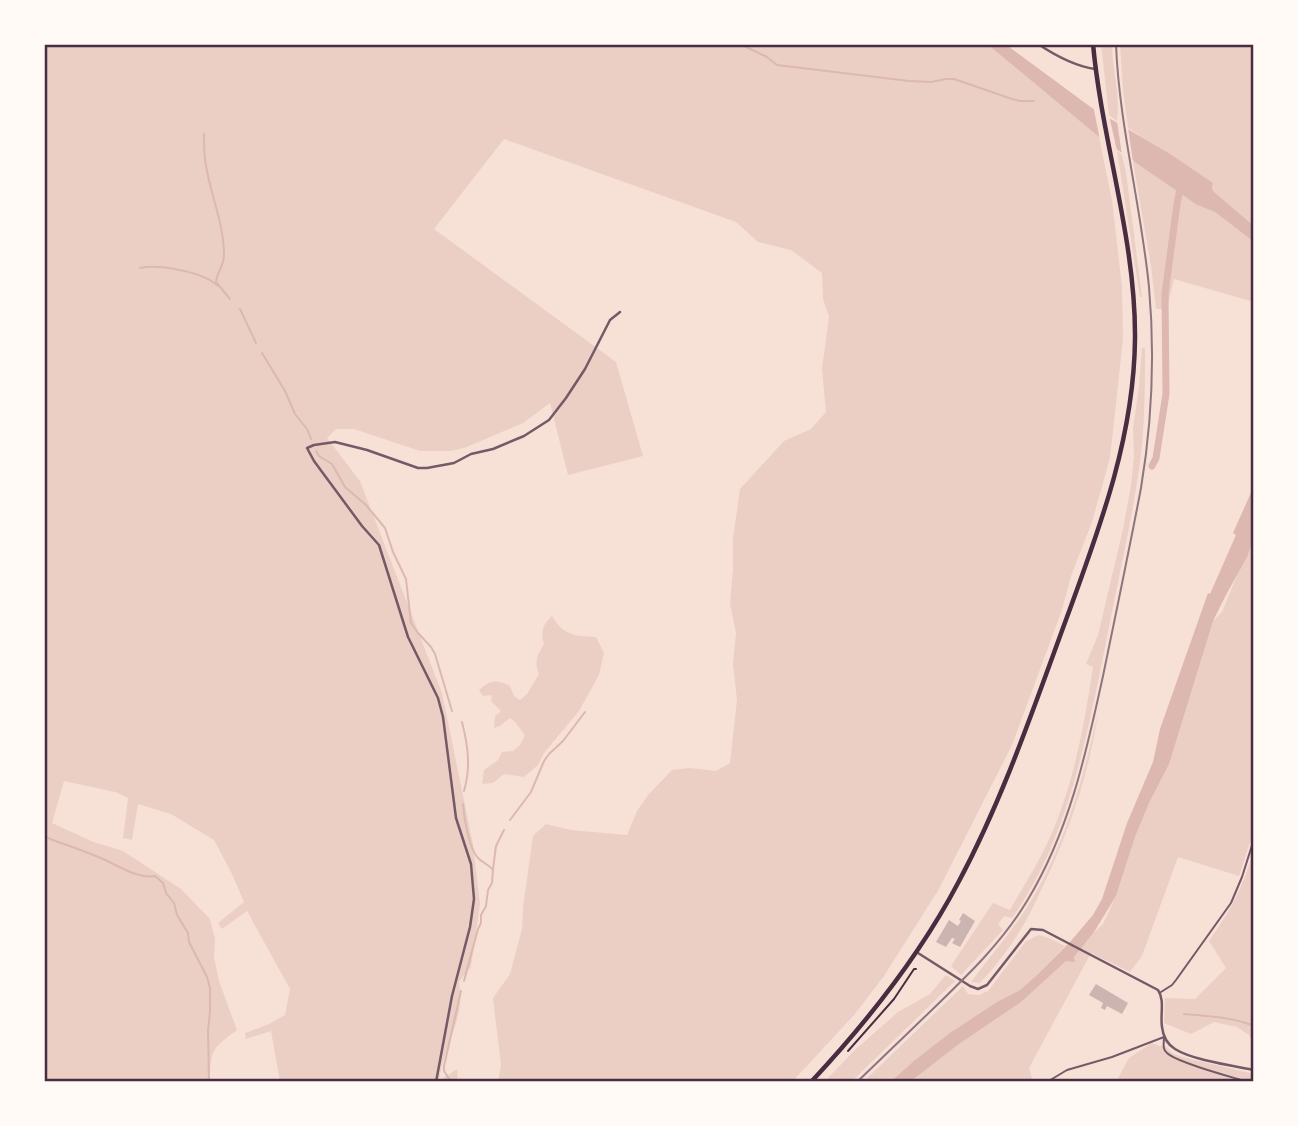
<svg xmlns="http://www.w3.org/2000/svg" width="1298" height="1126" viewBox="0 0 1298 1126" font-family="'Source Sans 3',sans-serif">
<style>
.green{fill:#ebcfc5}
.water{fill:#dcb8b0}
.pier{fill:#f7e1d7}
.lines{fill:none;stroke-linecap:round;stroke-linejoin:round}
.stream{stroke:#dcb8b0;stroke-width:2}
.canal{stroke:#dcb8b0;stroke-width:7}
.building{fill:#ccb4b1}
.path{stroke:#4a2c40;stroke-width:2}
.service{stroke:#755966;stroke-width:2}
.minor{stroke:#755966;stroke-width:2.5}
.primary{stroke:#4a2c40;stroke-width:4.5}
.rail{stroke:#8f747c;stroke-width:2}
.neatline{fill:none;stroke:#4a2c40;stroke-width:2.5}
</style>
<rect width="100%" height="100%" fill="#f7e1d7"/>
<g class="green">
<path d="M44,44H987L1099,137L1112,200L1122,287L1123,339L1110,458L1092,522L1071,576L1062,610L1012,745L939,889L884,976L855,1014L792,1082H498L501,1065L493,998L510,974L522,929L523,907L533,836L546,824L571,830L627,835L637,811L648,795L672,770L690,768L716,771L730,763L737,700L733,664L736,633L730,604L733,569V538L740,489L784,441L811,429L826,412L822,369L829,316L823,299L822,273L791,250L758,242L736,222L504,139L434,229L616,362L643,456L568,475L550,403L523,423L467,447L451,451H420L354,429H336L327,438L360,481L442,693L473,844L480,904L471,967L459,982C466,1020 443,1045 439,1081L457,1069L458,1082H280L271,1031L246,1039L245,1033L269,1024L285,1015L290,989L247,911L222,929L218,923L244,902L232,874L214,840L171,814L138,804L132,840L123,838L128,798L115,792L64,781L52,823L91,841L123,851L181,889L210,919L215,939L214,957L219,981L237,1030C210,1050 212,1049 209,1082H44Z"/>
<path d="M1101,44H1112C1112,69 1121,96 1117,121L1109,115Z"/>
<path d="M1120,44H1254V226L1214,192L1212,189L1213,183L1128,128L1123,90Z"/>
<path d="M1117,151L1122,155L1126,172L1142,297H1140Z"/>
<path d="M1135,161L1197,205L1215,212L1254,242V302L1174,279L1167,309H1156L1151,266L1133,162Z"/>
<path d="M1142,348H1145C1145,383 1145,419 1141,454C1134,512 1120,570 1109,627C1090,722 1070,838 1012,918L1004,916L998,924L1003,930L961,975L951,966L993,903L1010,910C1022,888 1036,867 1047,844C1073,788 1084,727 1093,667L1086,664L1098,635L1123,529L1131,485L1134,456L1133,429L1139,387Z"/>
<path d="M1254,534V830L1239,876L1178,857L1142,956L1130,972L1091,953L1029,1068L1033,1082H910L959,1044L1019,1003L1103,924L1116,896L1135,837L1150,801L1213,621L1222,612Z"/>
<path d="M552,616C563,635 574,636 596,637L604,653L599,675L579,711L544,753L538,765L524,777L504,774L493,783L482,784L484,770L498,760L502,752L513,751L520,745L525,735L515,722L510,718L500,726L494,728L495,716L501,711L491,701L492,695L483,696L479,690C490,680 496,679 510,686L514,696L520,700L527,694L539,674C534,661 537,656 544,644C540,632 543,624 552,616Z"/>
<path d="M1098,713C1089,774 1069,832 1042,888C1031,913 1018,937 1001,958C995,967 987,975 980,983L971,982C990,956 1012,932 1029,904C1065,846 1083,779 1098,713Z"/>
<path d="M1254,850V1045L1249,1035L1237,1027L1214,1022L1191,1034L1164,1023L1165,998L1195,999L1226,968L1209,941C1231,910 1243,887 1254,850Z"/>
<path d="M1039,935L1049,938L1065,946L1037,975L1020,990L997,1002L915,1060L890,1082H863L963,986L968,994L979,995L988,991L1026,941Z"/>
<path d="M946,975L955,981L851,1082H824L855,1050L898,1012L930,994Z"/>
<path d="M1152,1043L1160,1046H1165L1172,1053L1182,1057L1254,1074V1082H1116L1129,1058Z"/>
</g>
<g class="water">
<path d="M987,44H1005L1092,108L1170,154L1213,183L1212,189L1214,192L1254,226V242L1215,212L1197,205L1099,137Z"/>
<path d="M1254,486V537L1247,557L1226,595L1213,621L1169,764L1150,801L1135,837L1116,896L1094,932L1074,957L1075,962L1066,961L1021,1002L959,1044L910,1082H890L915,1060L950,1033L997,1002L1020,990L1037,975L1070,942L1093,915L1102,899L1127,823L1153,762L1160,729L1208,593L1210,594L1236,535L1233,533Z"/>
</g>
<g class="pier">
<path d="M1093,105L1109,115L1117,151L1100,140Z"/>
<path d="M1117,121L1128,128L1133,162L1122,155Z"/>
</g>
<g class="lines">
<g class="stream">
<path d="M740,44L767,57L777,65L909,81L931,82L946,79H954L1012,99L1020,101H1034"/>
<path d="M204,134C204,145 204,156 206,166C211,196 223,221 224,252C225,266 217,271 216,282L230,299"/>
<path d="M140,268C159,264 204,272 218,286"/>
<path d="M240,309L256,343"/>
<path d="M262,353L285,391L295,414L307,429L311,439"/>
<path d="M316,451L319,456L332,464L345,487L366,505L385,528L393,552L406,579L411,623L418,633L431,647L435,654L452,711"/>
<path d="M462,722C468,746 471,767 464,791"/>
<path d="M463,804C464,818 469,850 479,859C484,863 489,865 493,870L492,883L488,890L486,906L481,915V923L478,929L464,981"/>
<path d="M510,820L531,792L544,761L549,754L563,741L585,712"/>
<path d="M44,835L50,839C66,845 82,850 98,857C117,864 135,879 155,876L163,883L166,893L174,903L177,915L188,933L189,942L207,977L210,988V1011L208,1031L209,1082"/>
<path d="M493,869L496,846L504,830"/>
<path d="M1184,1014C1207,1016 1232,1017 1254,1026"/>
<path d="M451,1082L444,1071V1066L461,991"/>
</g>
<path class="canal" d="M1152,466L1156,458L1166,394L1165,294L1177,204L1181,184"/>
</g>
<g class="building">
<path d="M963,913L975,921L960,947L952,943L955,939L952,938L946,947L936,942L949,920L958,926L961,921L959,920Z"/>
<path d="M1096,984L1128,1003L1122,1014L1107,1006L1105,1010L1101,1008L1103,1003L1089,995Z"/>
</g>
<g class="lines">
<path class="path" d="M848,1051L894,999L914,969H916"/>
<g class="service">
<path d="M1161,992L1172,985L1176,980L1231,903L1242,877L1254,839"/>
<path d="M1047,1082L1067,1070L1112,1057L1164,1037C1164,1043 1162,1049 1167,1053C1177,1063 1232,1077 1248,1082"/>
</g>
<g class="minor">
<path d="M1038,44C1056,56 1074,66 1095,69"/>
<path d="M918,953L970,986L978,989L987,985L1031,929L1043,930L1158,990C1165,1000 1160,1015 1162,1027C1163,1036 1167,1044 1175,1049C1192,1060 1234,1066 1254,1070"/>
<path d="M436,1082L452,996L470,927L474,899L471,864L456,818L443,717L438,698L408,637L379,545L362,526L314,461L307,448L314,445L335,442L367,450L418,468H427L454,463L471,454L493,449L524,436L549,420L566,398L585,369L610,320L620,312"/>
</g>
<path class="primary" d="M811,1082C867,1022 919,957 958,883C1003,799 1034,707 1067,617C1100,527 1134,437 1135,339C1136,240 1102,142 1093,44"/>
<path class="rail" d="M857,1082C884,1056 910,1031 937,1005C970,973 1003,941 1027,901C1069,832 1086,754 1103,676C1116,613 1129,551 1141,488C1152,422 1155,354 1149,287C1141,205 1119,125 1116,44"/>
</g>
<rect width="1298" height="1126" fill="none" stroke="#fffaf5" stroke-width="91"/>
<rect x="46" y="46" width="1206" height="1034" class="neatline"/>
</svg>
